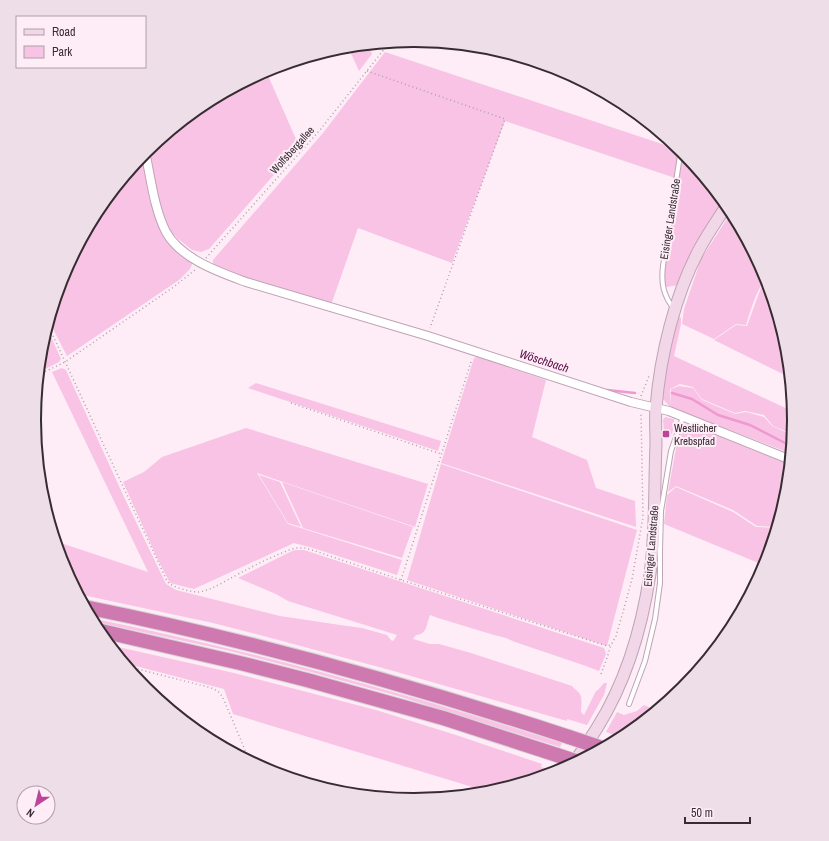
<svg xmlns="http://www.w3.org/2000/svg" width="829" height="841" viewBox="0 0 829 841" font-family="'Archivo Narrow',sans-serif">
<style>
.green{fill:#f8c3e4}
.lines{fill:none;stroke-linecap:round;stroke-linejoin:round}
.stream{stroke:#ef99d1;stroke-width:2.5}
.lane-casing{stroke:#bea4b4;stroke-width:6}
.street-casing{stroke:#bea4b4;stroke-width:10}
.secondary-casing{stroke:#bea4b4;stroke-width:13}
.highway-casing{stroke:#d7d5d6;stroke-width:16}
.path{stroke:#aea0a8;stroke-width:1.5;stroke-dasharray:1 3;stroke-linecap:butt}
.lane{stroke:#fff;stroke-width:4}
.street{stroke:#fff;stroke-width:8}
.secondary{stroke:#f1d7e8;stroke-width:11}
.highway{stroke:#cf79b1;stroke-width:14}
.highway-bridge-casing{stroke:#d7d5d6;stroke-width:16;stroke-linecap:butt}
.highway-bridge{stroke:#cf79b1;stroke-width:14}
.poi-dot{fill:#bc4499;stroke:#feedf7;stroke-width:1.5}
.labels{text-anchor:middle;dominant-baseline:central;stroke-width:4;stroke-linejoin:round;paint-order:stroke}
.street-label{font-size:11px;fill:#362c32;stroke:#feedf7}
.poi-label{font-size:11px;fill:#362c32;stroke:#feedf7;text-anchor:start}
.water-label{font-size:12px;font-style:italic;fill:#590d45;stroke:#feedf7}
.rim{fill:none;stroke:#362c32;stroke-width:2}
</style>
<rect width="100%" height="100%" fill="#feedf7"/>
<g class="green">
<path d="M368,45L372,54L359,71L348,47Z"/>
<path d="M385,52L680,150L675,178L505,121L452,263L358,228L331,305C313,299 294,293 275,288C261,283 221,273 213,263V260L323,133Z"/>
<path d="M266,71L299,146L209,249L201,252L192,250L177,238L166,225L152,175L149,149L203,104Z"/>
<path d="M682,150L724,200L714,214L696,244L678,285L667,287L665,285L663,266Z"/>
<path d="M140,158L145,169L157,224L164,235L193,262L190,269L179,280L67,356L49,321L63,275L98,209Z"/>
<path d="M732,211L767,277C756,290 751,309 746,325L736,324L714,339L682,324L684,309L701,259Z"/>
<path d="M767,277L788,346L791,378L714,340L736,325L747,326L763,282Z"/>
<path d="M677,316L681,318V324L674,356L794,412L795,421L794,434L790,433L773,426L764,415L745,411L735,413L702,399L693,387L680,384L670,389V407L663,399L666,362Z"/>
<path d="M47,328L61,359L59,362L39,372L41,346Z"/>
<path d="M477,357L546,380L532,437L587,460L596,488L635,501L636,527L441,463L474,358Z"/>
<path d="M62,368L66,370L124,497L166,584L176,590L280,616L340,625L362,628L387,635L390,639L392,641L394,640L397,635L288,601L276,594L238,578L290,552L295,550H304L604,648L606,654L599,671L586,666L515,642L506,638L494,635L438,618L430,615C426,624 428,634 416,635L413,639L430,644H439L471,653L572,686C574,689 577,690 579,693C583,697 581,707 581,712L584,715L596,691L598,690L604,683H607L604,695L587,725L567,719V721L390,670L271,638L213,623L78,594L63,566L55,541L148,572L52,372Z"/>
<path d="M256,383L441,441L438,451L248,388Z"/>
<path d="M679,386L693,388L702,400L735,414L746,412L764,417L772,426L790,434L794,435L792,454L670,407L671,389Z"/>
<path d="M665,417L674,419V425L672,434L664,432L663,420Z"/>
<path d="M683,424H690L791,464L788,495L778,527L757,526L733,510L676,486L668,492L677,443Z"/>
<path d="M246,428L428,484L415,527L257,473L288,524L402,560L397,575L313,548L294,543L194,589L170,583L158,560L123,482L144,472L162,457Z"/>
<path d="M441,464L637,530L607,646L407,580Z"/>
<path d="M259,475L280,482L301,527L288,523Z"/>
<path d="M282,482L413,527L402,558L303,528Z"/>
<path d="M676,487L733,512L756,527L778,528L766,566L664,524L667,495Z"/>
<path d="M90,618C194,639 298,664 400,694C454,709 508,726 562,743L560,747L398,696L311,672L230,651L92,621Z"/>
<path d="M109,645L234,673L376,710L459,736L542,764L541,767L554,771L552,775L540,778H537L535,780L492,793L233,714L224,689L124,663Z"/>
<path d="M644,705L658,711L626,737L623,738L606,732L617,712L624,715L637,711Z"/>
</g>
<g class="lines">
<g class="stream">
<path d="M607,390L635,393"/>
<path d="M672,393L692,399L718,415L750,425L785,443L793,446"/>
</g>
<g class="lane-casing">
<g id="lane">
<path d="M674,309C663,295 661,283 663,266L681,149"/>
<path d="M629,704L645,661L655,619L660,583V551L661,511L671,451L683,417"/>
</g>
</g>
<g class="street-casing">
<path id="street" d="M145,152C151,178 154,209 166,232C181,259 219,272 246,282L428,336L631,402L669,411L791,460"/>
</g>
<g class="secondary-casing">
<path id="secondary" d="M572,766C580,753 589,741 597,728C626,682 642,627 650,574C656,532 654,487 656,444C656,432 655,420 656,408C660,356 675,294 700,248C708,233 718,219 727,205"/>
</g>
<g class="highway-casing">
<g id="highway">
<path d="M85,607C249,640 410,685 569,737"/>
<path d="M97,630L240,663L307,680L443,718L557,755"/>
</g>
</g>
<g class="path">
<path d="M367,71L505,119L430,328"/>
<path d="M206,258L320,130L389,43"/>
<path d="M48,325L167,581C171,587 190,592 198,592C212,591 233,576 246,570C261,562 276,555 292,549L297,548H306L401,580L607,646L611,645L616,636L623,612L632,579L643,517L641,412"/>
<path d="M38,375L65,362L175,286L196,269"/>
<path d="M641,396L649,376"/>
<path d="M291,403L441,454"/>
<path d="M401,580L472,359"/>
<path d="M126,666L208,687C216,689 220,692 224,700L250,762"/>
<path d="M601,674L606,661L611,645"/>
<path d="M559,772L561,769"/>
</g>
<use href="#lane" class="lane"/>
<use href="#street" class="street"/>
<use href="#secondary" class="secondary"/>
<use href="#highway" class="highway"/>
<g class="highway-bridge-casing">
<g id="highway-bridge">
<path d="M569,737L599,747"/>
<path d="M557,755L578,762"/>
</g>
</g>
<use href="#highway-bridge" class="highway-bridge"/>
</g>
<rect class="poi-dot" x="662" y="430" width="8" height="8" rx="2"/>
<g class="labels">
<g class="street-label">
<text transform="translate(292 150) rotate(-48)">Wolfsbergallee</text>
<text transform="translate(670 219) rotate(-81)">Eisinger Landstraße</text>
<text transform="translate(651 546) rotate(-85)">Eisinger Landstraße</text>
</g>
<g class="poi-label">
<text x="674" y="428">Westlicher<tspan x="674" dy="13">Krebspfad</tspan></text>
</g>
<g class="water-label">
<text transform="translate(544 361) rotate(18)">Wöschbach</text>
</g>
</g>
<path d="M0 0H829V841H0ZM41 420a373 373 0 1 1 746 0a373 373 0 1 1-746 0Z" fill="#eedee7" fill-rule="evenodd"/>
<path class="rim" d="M41 420a373 373 0 1 1 746 0a373 373 0 1 1-746 0Z"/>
<rect x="16" y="16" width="130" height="52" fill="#feedf7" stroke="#aea0a8"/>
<rect x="24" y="29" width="20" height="6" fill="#f1d7e8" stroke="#aea0a8"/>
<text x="52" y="36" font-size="12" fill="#362c32">Road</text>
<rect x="24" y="46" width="20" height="12" fill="#f8c3e4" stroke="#aea0a8"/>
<text x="52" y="56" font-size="12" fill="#362c32">Park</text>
<g transform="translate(36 805) rotate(215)"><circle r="19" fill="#feedf7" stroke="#aea0a8"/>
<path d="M0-3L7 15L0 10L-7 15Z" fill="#bc4499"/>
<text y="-6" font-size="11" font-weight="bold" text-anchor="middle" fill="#362c32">N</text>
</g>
<path d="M685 817v6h65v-6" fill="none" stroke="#362c32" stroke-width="2"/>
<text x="691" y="817" font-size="12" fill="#362c32" stroke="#feedf7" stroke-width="3" paint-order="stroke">50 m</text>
</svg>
